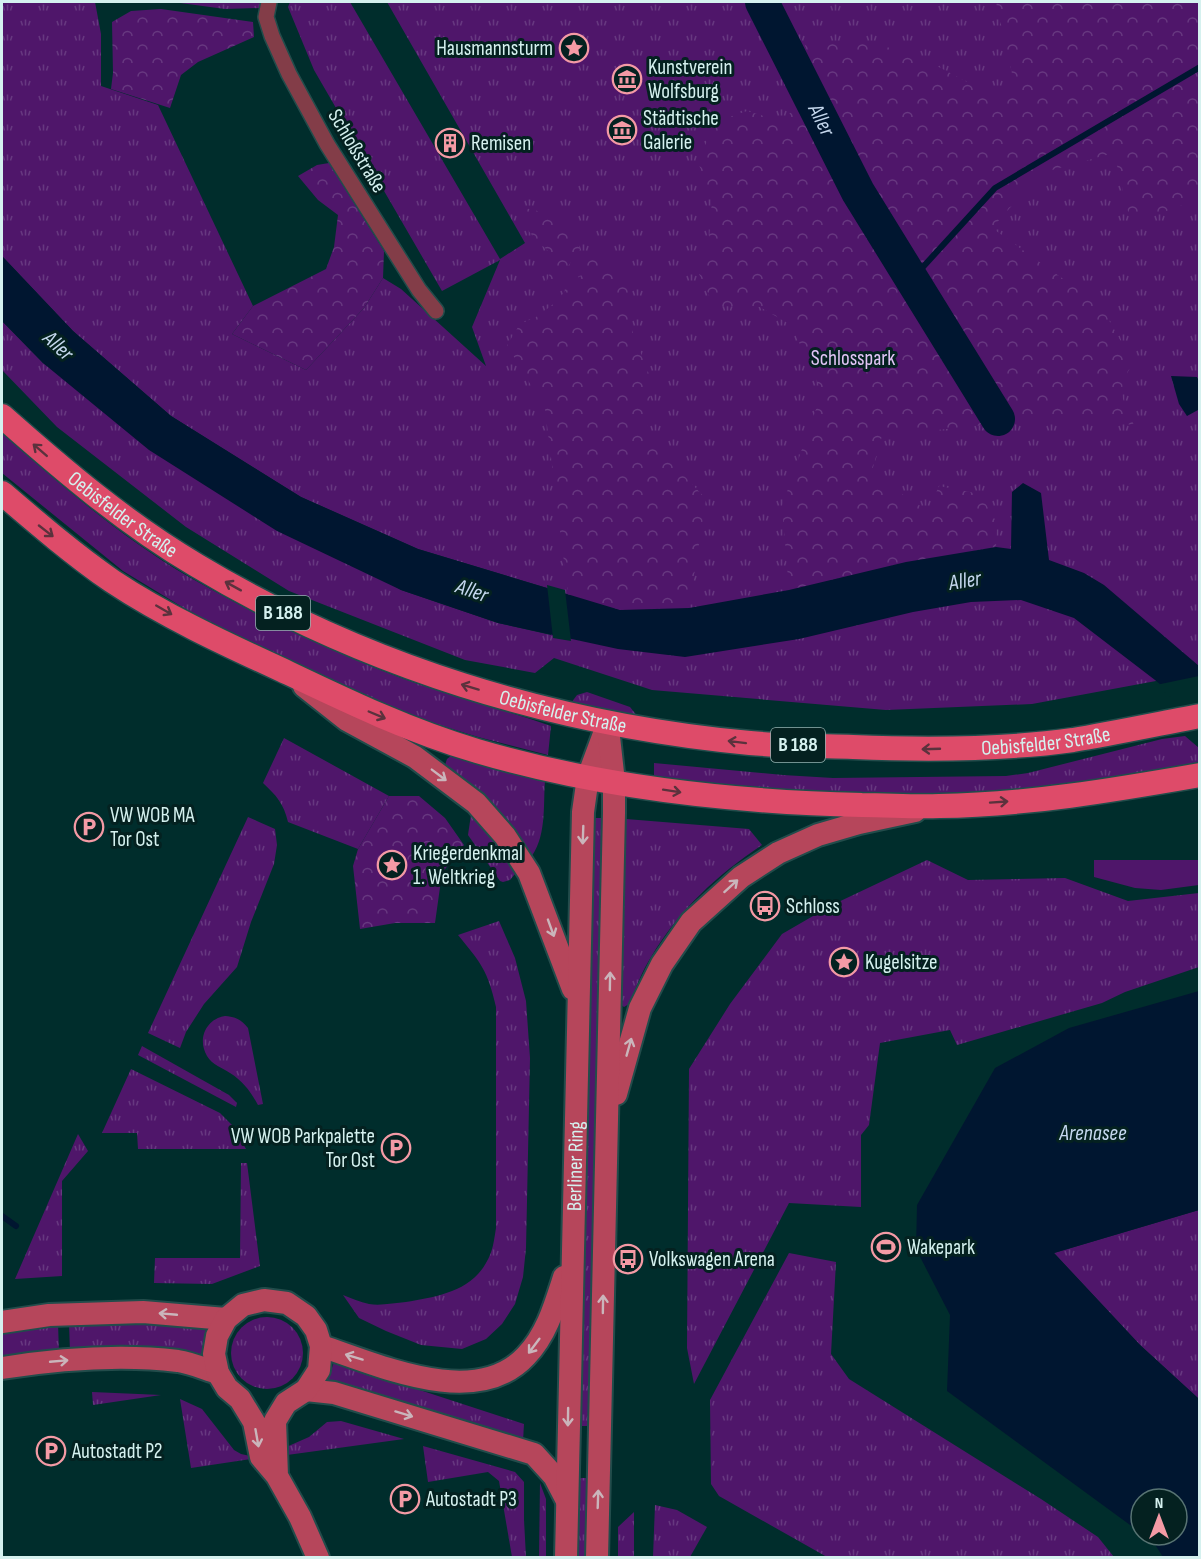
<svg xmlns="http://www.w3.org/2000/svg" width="1201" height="1559" viewBox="0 0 1201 1559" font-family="'Sofia Sans Condensed',sans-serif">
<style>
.grass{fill:url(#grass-tufts)}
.forest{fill:url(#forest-crowns)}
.pitch{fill:#4f166a}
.water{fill:#001630}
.pier{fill:#002d2c}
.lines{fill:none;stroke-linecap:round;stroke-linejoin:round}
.stream{stroke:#001630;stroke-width:6}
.river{stroke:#001630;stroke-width:34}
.street-casing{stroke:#224c4b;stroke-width:18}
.secondary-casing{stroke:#224c4b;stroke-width:26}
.primary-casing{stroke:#224c4b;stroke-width:27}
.street{stroke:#833d48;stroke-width:15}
.secondary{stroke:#b6465b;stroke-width:22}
.primary{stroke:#de4b69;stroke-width:24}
.oneway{stroke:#5b323d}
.oneway2{stroke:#cab5bb}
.labels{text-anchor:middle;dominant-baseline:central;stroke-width:6;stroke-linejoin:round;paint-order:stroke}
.shield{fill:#042120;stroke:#96b3b1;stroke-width:1.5}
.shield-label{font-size:20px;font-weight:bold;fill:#d5f1ef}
.poi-label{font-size:21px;fill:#d5f1ef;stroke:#042120;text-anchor:start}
.street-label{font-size:21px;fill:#d5f1ef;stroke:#042120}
.park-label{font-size:21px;fill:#e2c5f6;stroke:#042120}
.water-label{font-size:22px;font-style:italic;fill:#c5d8ee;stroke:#042120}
</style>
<defs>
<pattern id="grass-tufts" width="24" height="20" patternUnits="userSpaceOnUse" patternTransform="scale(1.5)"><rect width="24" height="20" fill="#4f166a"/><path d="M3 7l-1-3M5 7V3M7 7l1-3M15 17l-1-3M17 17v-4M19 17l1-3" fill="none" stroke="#673880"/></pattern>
<pattern id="forest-crowns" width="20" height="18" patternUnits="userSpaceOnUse" patternTransform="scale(1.5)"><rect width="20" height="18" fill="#4f166a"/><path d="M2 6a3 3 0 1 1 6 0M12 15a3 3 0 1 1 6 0" fill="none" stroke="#673880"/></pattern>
</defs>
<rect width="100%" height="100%" fill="#002d2c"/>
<g class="grass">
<path d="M2,2H95L101,34V86L158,105L253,306L232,334L306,370L364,308L383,278L401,289L486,366L472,327L500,260L442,291L314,70L288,7L290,2H350L500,259L525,243L387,2H1199V673L1032,704L886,710L652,690L554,658L535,673L465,660L289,591L186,527L57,427L2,370V321L43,363L401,590L498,623L551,635L547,588L418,549L301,497L171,416L73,331L2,256Z"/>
<path d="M173,2H261L260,8L225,9Z"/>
<path d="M2,433C60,485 121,537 189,577C250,612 313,642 378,669C434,692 494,706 551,726L548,755L478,737L404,714L273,656L207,622L123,571L2,473Z"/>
<path d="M587,692L630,707L638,717L571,703L577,695Z"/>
<path d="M1185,736L1199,748V763C1021,802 834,801 654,776V763L783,775L833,778L1006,776L1028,773L1162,739Z"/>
<path d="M284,738L389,796L358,849L288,822C284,804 276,795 263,783Z"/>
<path d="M452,755L545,780C543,807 547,838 529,860L449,771L445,765L447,759Z"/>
<path d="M472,808L519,869L510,880L503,882L500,881L468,835Z"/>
<path d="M248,817L275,829L277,845L274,864L251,922L237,967L204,1004L186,1032L180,1048L148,1033Z"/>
<path d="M595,818H603L596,1187L588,1426H579Z"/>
<path d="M626,819L749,829L762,845C717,875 679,910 651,957C642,971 636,988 629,1004L624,1007L620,1004Z"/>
<path d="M927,860L968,880L1065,878L1128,901L1199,893V967L1125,992L1102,1003L957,1045L950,1030L880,1043L869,1125L861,1135V1207L789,1203L694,1384L687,1348L689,1069L730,1004L782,934L832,905Z"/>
<path d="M499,921L515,958L526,1001L530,1058L526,1248L523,1277L515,1304L502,1324L486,1339L462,1349L421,1345L386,1331L359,1318L343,1295C351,1298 360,1302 369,1304C380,1306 395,1303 406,1302C435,1297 470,1292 486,1263C493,1252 494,1240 496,1228V1007C488,971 481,963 458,935Z"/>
<path d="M225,1016C235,1017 241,1019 248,1028L263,1104L258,1105C251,1092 243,1081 230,1073C223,1068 212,1065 207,1056C197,1039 206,1019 225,1016Z"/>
<path d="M142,1046L229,1095L237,1103L236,1107L138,1055Z"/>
<path d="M131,1069L220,1113L232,1125L246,1149H138L137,1133H102Z"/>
<path d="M78,1134L88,1151L62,1181V1276L15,1279Z"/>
<path d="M241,1163H247L260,1266L212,1284L154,1283L155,1258H240Z"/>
<path d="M1199,1210V1399L1140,1345L1054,1253Z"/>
<path d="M789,1253L836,1262L831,1354L849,1379L1041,1499L1098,1537L1114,1557H827L719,1496L711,1484L710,1400Z"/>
<circle cx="267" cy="1353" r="36"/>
<path d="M124,1321L177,1324L206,1329L201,1357L70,1352L69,1323Z"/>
<path d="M58,1323L59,1353L2,1361V1331Z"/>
<path d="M334,1362L524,1424L523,1441L328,1380Z"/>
<path d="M92,1392L161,1395L93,1405Z"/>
<path d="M180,1399L202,1409L234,1450L241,1454L250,1456L251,1459L191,1468Z"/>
<path d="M341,1421L404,1439L287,1455L284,1448L309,1437L327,1422Z"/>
<path d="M423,1446L515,1472L524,1482V1520L526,1557H512L499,1481L488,1472L428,1482Z"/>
<path d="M579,1478H587L585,1557L578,1558Z"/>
<path d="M540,1483L546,1499V1557H539Z"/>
<path d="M655,1505L677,1510L707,1527L690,1557H653Z"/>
<path d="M634,1512V1557H618V1527Z"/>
</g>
<g class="forest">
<path d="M996,2H1199V199L1131,224L1114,153L1041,173L992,228L1101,306L1133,363C1116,390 1121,398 1134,425L1066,416L882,436L871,474L928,511L939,486L980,494L997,523L996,547L906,562L789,590L782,506L822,392L791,325L760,307L714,306L699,274L709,240L712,200L698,162L715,122L747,111L781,121L820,87L804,43L871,41L935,65L990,94H1007L1015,87Z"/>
<path d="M161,9L253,22L254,37L198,62L181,75L170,108L111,89L113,73L112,22L131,11Z"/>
<path d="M329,163L384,251L383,278L364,308L306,370L232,334L253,306L326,269L334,247L338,215L318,200L298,176L317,165Z"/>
<path d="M525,208L554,215L576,231L580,249L560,278L548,290L545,285L551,271V254C541,243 515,225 525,208Z"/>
<path d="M592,244L629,279L633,333L652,382L646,435L706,499L689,608L620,610L568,594L545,409L507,345L520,324L536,317L551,306L585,271Z"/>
<path d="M389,796H419L445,818L464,845L442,873L435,923H395L360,929L353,866L358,849Z"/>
</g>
<path class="pitch" d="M1094,860H1199V885L1161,890L1135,888L1094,877Z"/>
<g class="water">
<path d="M2,256L73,331L171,416L301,497L418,549L620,610L689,608L789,590L906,562L996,547L1011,549L1012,492L1023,483L1041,493L1049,560L1084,573L1104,585L1199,666V717L1155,680L1074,618L1021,600L971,602L913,612L799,639L685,657L618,649L498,623L401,590L277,531L149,450L43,363L2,321Z"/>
<path d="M1171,376L1197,377L1200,383L1198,410L1187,416L1179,404Z"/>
<path d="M1199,991V1210L1054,1253L1140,1345L1199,1399V1557H1163L1154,1543L1143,1535H1177V1499H1141V1533L947,1391L950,1315L916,1249L917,1205L995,1068L1069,1028Z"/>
</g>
<g class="pier">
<path d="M547,585L565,590L571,641L553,638Z"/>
<path d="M1199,676L1200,720L1156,685Z"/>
</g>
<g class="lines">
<g class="stream">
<path d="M912,279L995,188L1200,67"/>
<path d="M2,1216L16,1226"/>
</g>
<path class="river" id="s1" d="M762,2L858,192L998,419"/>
<g class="street-casing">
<path id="street" d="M269,2L266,17L272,36L289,74L327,144L419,290L436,311"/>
</g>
<g class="secondary-casing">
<g id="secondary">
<path d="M304,686L347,720L415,757L476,803L505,836L529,873L573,989"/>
<path d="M616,1094L640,1008L662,964L691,922L741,877L778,853L818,835L859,823L915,811"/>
<path d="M2,1322L49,1315L143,1312L226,1319"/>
<path d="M321,1346C379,1365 476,1410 526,1356C547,1334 555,1305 564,1277"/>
<path d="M2,1368C59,1359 119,1354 178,1361C191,1363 205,1369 218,1373"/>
<path d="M306,1390L334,1393L534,1454L554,1476L566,1499"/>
<path d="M277,1476L275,1421L286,1403L306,1390L319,1370L321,1346L316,1330L306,1316L287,1303L264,1300L243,1305L226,1319L217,1336L214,1354L218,1373L227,1388L240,1399L254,1422L261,1457L277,1476L300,1517L318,1558"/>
<path id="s2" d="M566,1558L583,812L588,777L608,723"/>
<path d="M597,1558L614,813V782L608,728"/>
</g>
</g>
<g class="primary-casing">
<g id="primary">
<path id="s3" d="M2,416C63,470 125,523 196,565C364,666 555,725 750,743C784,746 819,746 853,747C926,750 1001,750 1073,740C1115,733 1157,724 1200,716"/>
<path d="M2,493C37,523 73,554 112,581C163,615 225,644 282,670C345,700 409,731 477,751C602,788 732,802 862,805C888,805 914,807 939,806C1026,805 1114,790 1200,775"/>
</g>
</g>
<use href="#street" class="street"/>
<use href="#secondary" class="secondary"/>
<use href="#primary" class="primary"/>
</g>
<defs><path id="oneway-shaft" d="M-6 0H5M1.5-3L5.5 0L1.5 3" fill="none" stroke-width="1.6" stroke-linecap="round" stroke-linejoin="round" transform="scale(1.5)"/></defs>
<g class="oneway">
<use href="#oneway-shaft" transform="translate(40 450) rotate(-139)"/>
<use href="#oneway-shaft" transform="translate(46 531) rotate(38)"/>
<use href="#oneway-shaft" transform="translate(233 586) rotate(-151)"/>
<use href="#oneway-shaft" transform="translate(164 610) rotate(30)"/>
<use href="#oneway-shaft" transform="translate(470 687) rotate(-163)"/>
<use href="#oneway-shaft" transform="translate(377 715) rotate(23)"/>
<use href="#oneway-shaft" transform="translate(737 742) rotate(-173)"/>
<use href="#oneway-shaft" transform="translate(931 749) rotate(178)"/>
<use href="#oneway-shaft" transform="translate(672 791) rotate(9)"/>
<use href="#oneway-shaft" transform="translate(999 802) rotate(-4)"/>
</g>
<g class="oneway2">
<use href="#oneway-shaft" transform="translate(439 775) rotate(37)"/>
<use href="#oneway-shaft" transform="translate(583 835) rotate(92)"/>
<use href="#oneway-shaft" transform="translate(731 886) rotate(-42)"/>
<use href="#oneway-shaft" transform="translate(551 928) rotate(70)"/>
<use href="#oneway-shaft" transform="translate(610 981) rotate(-89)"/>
<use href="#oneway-shaft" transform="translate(629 1047) rotate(-74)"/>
<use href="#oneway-shaft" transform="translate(603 1304) rotate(-89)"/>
<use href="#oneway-shaft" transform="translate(168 1314) rotate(-175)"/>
<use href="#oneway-shaft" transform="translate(534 1346) rotate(127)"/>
<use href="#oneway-shaft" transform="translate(354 1357) rotate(-163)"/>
<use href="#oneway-shaft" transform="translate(59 1361) rotate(-5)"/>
<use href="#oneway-shaft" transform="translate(404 1414) rotate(17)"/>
<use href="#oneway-shaft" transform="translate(568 1417) rotate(91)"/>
<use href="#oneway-shaft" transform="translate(257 1438) rotate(80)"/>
<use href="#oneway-shaft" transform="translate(598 1499) rotate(-88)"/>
</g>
<defs>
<g id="sight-ring" transform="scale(1.5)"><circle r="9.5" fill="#042120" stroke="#f49aa5" stroke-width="1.5"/><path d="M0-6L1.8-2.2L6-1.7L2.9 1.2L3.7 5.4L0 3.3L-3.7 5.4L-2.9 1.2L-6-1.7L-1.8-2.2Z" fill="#f49aa5"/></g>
<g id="museum-ring" transform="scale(1.5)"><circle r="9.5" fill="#042120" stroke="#f49aa5" stroke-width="1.5"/><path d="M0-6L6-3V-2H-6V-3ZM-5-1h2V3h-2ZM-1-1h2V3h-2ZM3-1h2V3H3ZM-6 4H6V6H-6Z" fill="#f49aa5"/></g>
<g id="building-ring" transform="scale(1.5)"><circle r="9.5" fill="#042120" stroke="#f49aa5" stroke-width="1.5"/><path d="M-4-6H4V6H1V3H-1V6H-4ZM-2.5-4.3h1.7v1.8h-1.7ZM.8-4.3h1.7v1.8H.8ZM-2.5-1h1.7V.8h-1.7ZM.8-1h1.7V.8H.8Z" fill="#f49aa5"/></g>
<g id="parking-ring" transform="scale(1.5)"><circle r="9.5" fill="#042120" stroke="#f49aa5" stroke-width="1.5"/><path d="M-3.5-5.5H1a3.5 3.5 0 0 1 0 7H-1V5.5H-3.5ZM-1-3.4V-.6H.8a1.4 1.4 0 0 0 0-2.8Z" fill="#f49aa5"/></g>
<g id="bus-ring" transform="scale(1.5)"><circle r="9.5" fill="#042120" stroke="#f49aa5" stroke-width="1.5"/><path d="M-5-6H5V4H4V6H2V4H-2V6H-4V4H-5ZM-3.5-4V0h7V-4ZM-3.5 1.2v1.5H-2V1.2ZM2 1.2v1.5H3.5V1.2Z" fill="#f49aa5"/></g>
<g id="stadium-ring" transform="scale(1.5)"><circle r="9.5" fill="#042120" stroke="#f49aa5" stroke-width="1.5"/><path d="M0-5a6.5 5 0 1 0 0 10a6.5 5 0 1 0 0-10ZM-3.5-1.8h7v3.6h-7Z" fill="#f49aa5"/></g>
</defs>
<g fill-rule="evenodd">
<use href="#sight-ring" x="574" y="48"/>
<use href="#museum-ring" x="627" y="79"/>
<use href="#museum-ring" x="622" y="130"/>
<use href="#building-ring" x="450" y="143"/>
<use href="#parking-ring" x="89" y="827"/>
<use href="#sight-ring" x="392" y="865"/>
<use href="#bus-ring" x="765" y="906"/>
<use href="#sight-ring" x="844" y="962"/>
<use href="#parking-ring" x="396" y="1148"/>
<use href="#stadium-ring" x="886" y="1247"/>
<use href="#bus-ring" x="628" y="1259"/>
<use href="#parking-ring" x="51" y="1451"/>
<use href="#parking-ring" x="405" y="1499"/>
</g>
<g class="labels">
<g class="shield">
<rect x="256" y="596" width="54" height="34" rx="4.5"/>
<rect x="771" y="728" width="54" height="34" rx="4.5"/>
</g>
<g class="shield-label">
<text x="283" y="613">B 188</text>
<text x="798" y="745">B 188</text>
</g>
<g class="poi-label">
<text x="553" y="48" text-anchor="end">Hausmannsturm</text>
<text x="648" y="67">Kunstverein<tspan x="648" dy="24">Wolfsburg</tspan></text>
<text x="643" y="118">Städtische<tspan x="643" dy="24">Galerie</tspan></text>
<text x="471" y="143">Remisen</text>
<text x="110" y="815">VW WOB MA<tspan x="110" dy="24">Tor Ost</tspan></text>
<text x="413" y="853">Kriegerdenkmal<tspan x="413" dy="24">1. Weltkrieg</tspan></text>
<text x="786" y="906">Schloss</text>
<text x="865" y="962">Kugelsitze</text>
<text x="375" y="1136" text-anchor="end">VW WOB Parkpalette<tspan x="375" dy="24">Tor Ost</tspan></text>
<text x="907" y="1247">Wakepark</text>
<text x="649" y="1259">Volkswagen Arena</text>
<text x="72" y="1451">Autostadt P2</text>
<text x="426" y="1499">Autostadt P3</text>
</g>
<g class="street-label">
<text transform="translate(357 151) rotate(59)">Schloßstraße</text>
<text stroke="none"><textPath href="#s3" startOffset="156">Oebisfelder Straße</textPath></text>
<text stroke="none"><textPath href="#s3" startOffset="642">Oebisfelder Straße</textPath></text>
<text stroke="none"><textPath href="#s3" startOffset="1128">Oebisfelder Straße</textPath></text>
<text stroke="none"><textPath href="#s2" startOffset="392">Berliner Ring</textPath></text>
</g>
<g class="park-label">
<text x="853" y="358">Schlosspark</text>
</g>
<g class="water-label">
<text stroke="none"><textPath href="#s1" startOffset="132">Aller</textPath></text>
<text transform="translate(58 346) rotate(43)">Aller</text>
<text transform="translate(965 581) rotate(-9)">Aller</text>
<text transform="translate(472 591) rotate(19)">Aller</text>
<text x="1093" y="1133">Arenasee</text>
</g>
</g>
<rect width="1201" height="1559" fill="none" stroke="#d5f1ef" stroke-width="6"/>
<g transform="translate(1159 1517)"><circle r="28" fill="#042120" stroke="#587473" stroke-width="1.5"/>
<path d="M0-4.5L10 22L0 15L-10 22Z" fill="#f49aa5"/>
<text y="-9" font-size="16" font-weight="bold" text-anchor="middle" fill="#d5f1ef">N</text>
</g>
</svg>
